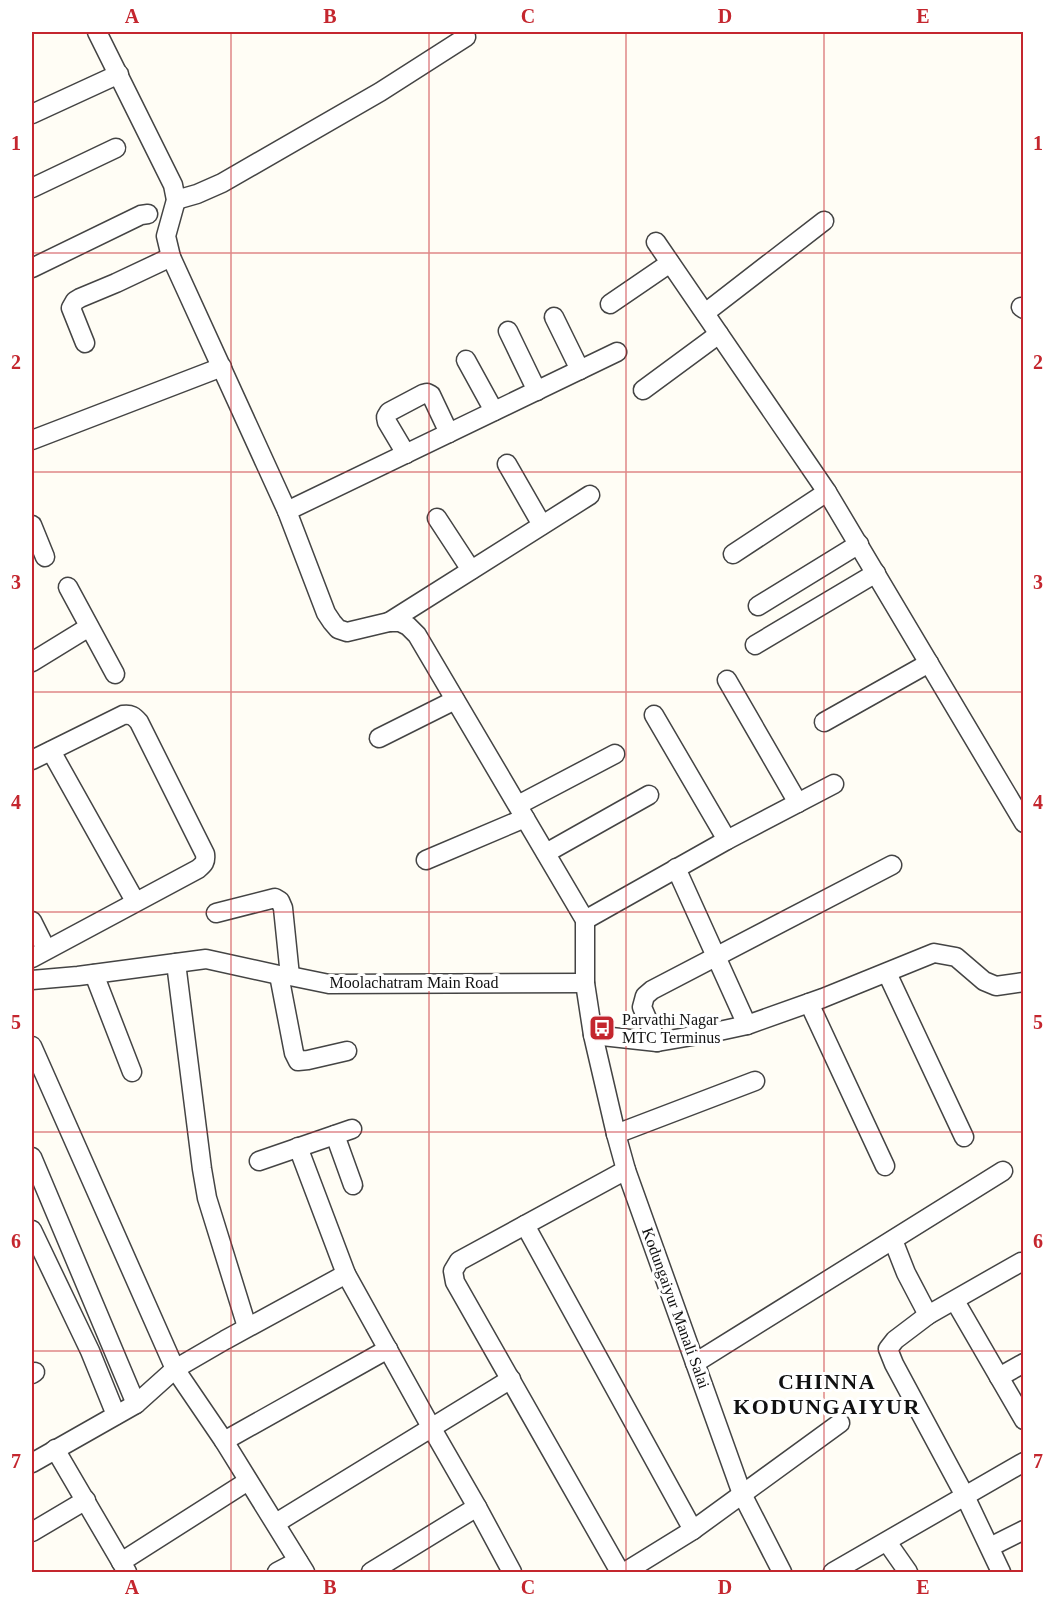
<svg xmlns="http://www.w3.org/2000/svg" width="1055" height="1604" viewBox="0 0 1055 1604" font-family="'Times New Roman',serif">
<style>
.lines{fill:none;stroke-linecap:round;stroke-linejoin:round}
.minor-casing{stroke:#444;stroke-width:21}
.minor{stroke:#fff;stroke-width:18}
.grid{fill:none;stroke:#c4262e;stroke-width:1.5;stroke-opacity:0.55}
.labels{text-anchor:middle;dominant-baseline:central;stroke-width:6;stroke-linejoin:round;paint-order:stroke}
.street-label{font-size:16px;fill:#111;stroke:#fff}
.poi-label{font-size:16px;fill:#111;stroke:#fff;text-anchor:start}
.district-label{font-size:22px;font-weight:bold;letter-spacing:1.5px;fill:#111;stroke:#fff}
.neatline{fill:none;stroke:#c4262e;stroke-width:2}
.grid-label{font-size:20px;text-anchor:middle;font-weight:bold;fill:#c4262e}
</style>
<rect width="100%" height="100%" fill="#fffdf5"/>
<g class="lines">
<g class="minor-casing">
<g id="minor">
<path d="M97,32L173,185L176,200L166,236L171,257L287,511L326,613L332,622L338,629L347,632L389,622H400L408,626L417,635L585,920V983L593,1035L616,1134L626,1170L742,1494L782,1572"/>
<path d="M32,114L119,74"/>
<path d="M32,188L116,148"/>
<path d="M176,200L197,194L222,183L380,92L466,37"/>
<path d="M656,242L827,492L1024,823"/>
<path d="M32,268L141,215L148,214"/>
<path d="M610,304L670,263"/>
<path d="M1021,307L1024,309"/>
<path d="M705,313L824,221"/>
<path d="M554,317L580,370"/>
<path d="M508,331L537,391"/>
<path d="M85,343L71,308L75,301L80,298L116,283L171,257"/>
<path d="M466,360L494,411"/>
<path d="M643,390L719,334"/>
<path d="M32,440L222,367"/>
<path d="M406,454L387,422L386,417L389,412L423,394L427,393L431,395L449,433"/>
<path d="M507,464L542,525"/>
<path d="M287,511L617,352"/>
<path d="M437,518L471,570"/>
<path d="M32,525L45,557"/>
<path d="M733,554L827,492"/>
<path d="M68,587L115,674"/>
<path d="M758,606L859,544"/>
<path d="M389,622L590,495"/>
<path d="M755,645L876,573"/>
<path d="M32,662L89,627"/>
<path d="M727,680L798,803"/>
<path d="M654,715L727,840"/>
<path d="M824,722L929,663"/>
<path d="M379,738L455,700"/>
<path d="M51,751L135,901"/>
<path d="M32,760L123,715C131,714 134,716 139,722L205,854C206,862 204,864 198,869L32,958"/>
<path d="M518,805L615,754"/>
<path d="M546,853L649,795"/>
<path d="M426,860L525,818"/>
<path d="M676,868L747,1025"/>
<path d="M216,913L275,898L280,901L283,908L290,976"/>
<path d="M585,920L727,840L834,784"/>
<path d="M32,921L46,949"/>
<path d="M176,963L202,1169L207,1198L247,1327"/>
<path d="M887,973L964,1137"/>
<path d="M94,974L132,1072"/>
<path d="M279,975L294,1053L298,1061L308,1060L347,1051"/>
<path d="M32,980L78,976L206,959L279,975L290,976L329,984L585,983"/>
<path d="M809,1003L885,1166"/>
<path d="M593,1035L657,1042L710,1033L747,1025L823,998L934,953L956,957L984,981L996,986L1024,982"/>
<path d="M657,1042L642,1007L645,996L652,990L892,865"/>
<path d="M32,1046L175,1369L224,1441L305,1572"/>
<path d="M616,1134L755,1081"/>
<path d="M335,1135L353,1185"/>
<path d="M298,1147L346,1274L431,1427L477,1507L512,1572"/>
<path d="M32,1157L136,1404"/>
<path d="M259,1161L352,1129"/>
<path d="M525,1225L693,1530"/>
<path d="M32,1230L90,1351L116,1415"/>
<path d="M893,1240L906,1273L928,1315"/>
<path d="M955,1301L1024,1420"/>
<path d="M695,1363L1003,1171"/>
<path d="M32,1374L35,1372"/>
<path d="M999,1377L1024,1363"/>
<path d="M224,1441L388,1349"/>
<path d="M55,1449L127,1572"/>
<path d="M32,1463L136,1404L175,1369L225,1340L346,1274"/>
<path d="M276,1523L511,1379"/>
<path d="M32,1532L86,1500"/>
<path d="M887,1542L908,1572"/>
<path d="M990,1547L1024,1530"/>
<path d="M121,1562L248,1481"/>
<path d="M277,1572L298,1561"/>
<path d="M371,1572L477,1507"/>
<path d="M620,1572L455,1282L453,1271L459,1261L626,1170"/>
<path d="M625,1572L693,1530L840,1423"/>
<path d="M833,1572L1024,1462"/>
<path d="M1001,1572L965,1496L894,1364L888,1349L895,1340L928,1315L1021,1262"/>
</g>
</g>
<use href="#minor" class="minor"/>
</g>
<path class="grid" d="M231,32V1572M429,32V1572M626,32V1572M824,32V1572M32,253H1024M32,472H1024M32,692H1024M32,912H1024M32,1132H1024M32,1351H1024"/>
<defs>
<g id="bus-square" transform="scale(1.35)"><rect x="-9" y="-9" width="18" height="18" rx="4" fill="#c4262e" stroke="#fff"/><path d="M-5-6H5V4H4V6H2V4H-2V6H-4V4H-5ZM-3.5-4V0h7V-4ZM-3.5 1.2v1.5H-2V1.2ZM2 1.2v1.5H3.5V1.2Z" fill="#fff"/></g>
</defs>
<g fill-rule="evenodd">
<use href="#bus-square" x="602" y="1028"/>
</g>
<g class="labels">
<g class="street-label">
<text x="414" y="982">Moolachatram Main Road</text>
<text transform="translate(676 1308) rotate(70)">Kodungaiyur Manali Salai</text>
</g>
<g class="poi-label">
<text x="622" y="1019">Parvathi Nagar<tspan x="622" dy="18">MTC Terminus</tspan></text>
</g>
<g class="district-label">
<text x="827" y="1381">CHINNA<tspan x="827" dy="25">KODUNGAIYUR</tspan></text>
</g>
</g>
<rect width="1055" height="1604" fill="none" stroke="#ffffff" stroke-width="66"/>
<rect x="33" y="33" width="989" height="1538" class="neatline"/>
<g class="grid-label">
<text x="132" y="23">A</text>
<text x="330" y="23">B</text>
<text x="528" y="23">C</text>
<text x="725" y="23">D</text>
<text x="923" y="23">E</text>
<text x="16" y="150">1</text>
<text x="1038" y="150">1</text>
<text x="16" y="369">2</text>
<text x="1038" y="369">2</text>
<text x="16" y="589">3</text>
<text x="1038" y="589">3</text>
<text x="16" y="809">4</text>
<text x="1038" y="809">4</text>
<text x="16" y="1029">5</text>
<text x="1038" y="1029">5</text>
<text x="16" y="1248">6</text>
<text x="1038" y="1248">6</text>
<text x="16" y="1468">7</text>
<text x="1038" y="1468">7</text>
<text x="132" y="1594">A</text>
<text x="330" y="1594">B</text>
<text x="528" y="1594">C</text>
<text x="725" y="1594">D</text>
<text x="923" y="1594">E</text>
</g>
</svg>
